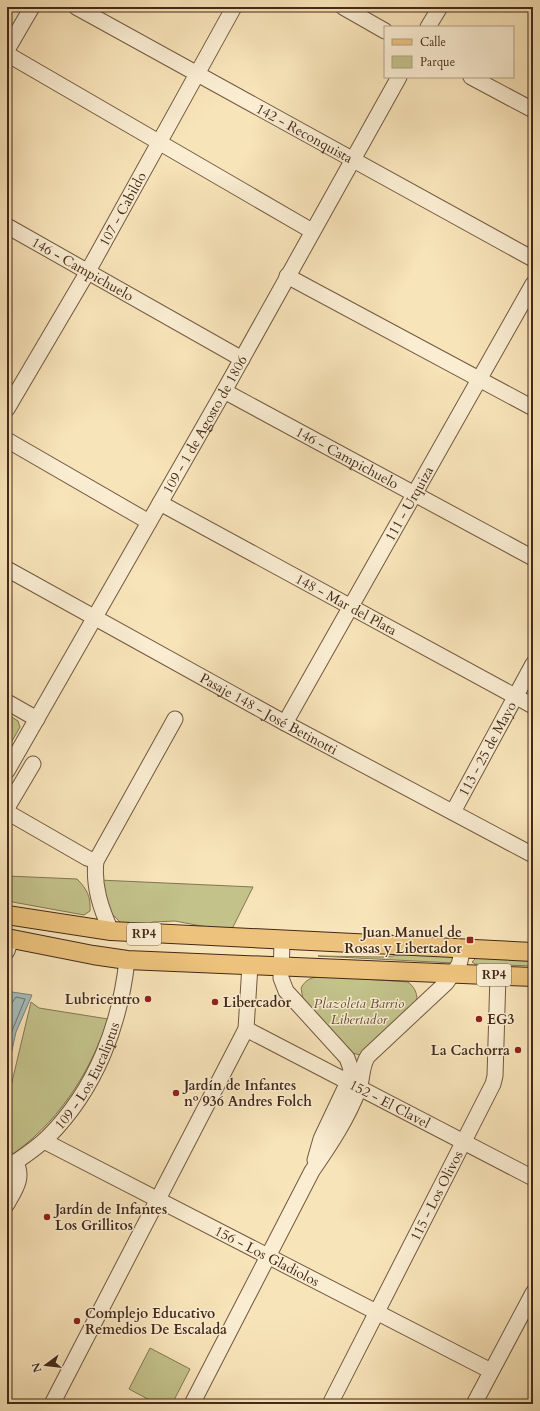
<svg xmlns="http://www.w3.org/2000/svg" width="540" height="1411" viewBox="0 0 540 1411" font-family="Cardo,serif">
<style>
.green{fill:#c3c28b;stroke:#847652}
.water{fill:#a3bcbb;stroke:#7d817a}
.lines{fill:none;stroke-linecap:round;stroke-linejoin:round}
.shore{stroke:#74726a;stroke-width:1}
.minor-casing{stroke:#715840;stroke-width:17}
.major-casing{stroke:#442918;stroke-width:20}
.minor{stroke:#faedd2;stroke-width:15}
.major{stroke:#ecc27c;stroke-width:18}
.poi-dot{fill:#8f2418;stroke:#faedd2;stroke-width:1.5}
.labels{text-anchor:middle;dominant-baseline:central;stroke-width:3;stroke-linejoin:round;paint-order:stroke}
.shield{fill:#faedd2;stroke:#7b6450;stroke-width:1}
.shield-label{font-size:13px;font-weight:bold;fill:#442918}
.street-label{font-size:14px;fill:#442918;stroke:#faedd2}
.poi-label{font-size:14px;font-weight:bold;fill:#442918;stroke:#faedd2;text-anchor:start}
.park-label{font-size:14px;font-style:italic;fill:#644f35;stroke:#faedd2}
</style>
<rect width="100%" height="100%" fill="#f8e4b9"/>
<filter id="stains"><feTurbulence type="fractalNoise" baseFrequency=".005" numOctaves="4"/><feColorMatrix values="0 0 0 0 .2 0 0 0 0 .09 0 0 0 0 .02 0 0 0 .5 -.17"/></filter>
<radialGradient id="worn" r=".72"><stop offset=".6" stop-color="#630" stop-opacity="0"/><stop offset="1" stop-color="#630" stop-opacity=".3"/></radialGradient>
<g class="green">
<path d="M7,714L18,721L20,727L7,750Z"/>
<path d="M7,876L77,879C87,889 91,897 90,911L84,915L7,901Z"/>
<path d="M99,880L253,887L232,929L212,928L175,921L153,922L135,928L121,923L108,910Z"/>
<path d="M413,954L457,956L454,963L318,956L382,957Z"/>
<path d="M477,957L533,960V966L475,964L472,962Z"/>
<path d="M320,976L408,982C414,987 417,992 417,1000L364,1053L360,1055L352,1053L303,999L301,988C306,979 311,978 320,976Z"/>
<path d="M31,1002L39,1008L108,1019C90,1074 56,1126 7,1158V1093L11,1086Z"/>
<path d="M150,1348L190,1369L172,1404H157L129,1389Z"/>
</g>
<path class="water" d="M12,992L32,995L16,1032L7,1073V1006Z"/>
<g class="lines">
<path class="shore" d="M7,1006L11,1004L16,997L25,999L12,1031L7,1054"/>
<g class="minor-casing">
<g id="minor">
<path id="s1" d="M76,7L533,259"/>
<path d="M343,7L385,31"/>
<path d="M428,27L440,7"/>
<path d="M7,50L32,7"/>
<path d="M7,54L312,231"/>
<path d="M471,77L533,110"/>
<path id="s2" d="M7,226L242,359"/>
<path d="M287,276L533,408"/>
<path id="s3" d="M224,391L533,558"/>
<path id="s4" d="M7,409L87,273L234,7"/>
<path d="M7,440L149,522"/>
<path id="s5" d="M160,503L533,706"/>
<path id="s6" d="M7,569L285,723L533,855"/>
<path d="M7,702L37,719"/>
<path id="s7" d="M285,723L533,284"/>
<path id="s8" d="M7,771L224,391L399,77"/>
<path d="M7,808L33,764"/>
<path d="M7,812L87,858L96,861"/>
<path id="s9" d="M453,812L533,664"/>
<path d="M111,931C101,909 93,886 96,861L175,719"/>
<path d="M282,940L281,978L286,991L347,1058L351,1069L348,1082L321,1139L315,1160"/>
<path d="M7,951L11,939"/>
<path id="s10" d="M246,1029L533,1178"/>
<path id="s11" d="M44,1141L491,1371"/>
<path id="s12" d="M7,1168C21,1158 36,1149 48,1137C96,1089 120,1025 127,960"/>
<path d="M7,1204C14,1191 25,1177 15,1162"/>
<path d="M52,1404L246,1029L250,965"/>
<path d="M192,1404L312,1171C330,1145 348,1118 359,1088C363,1077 361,1066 368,1056L446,983L459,965L463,948"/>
<path id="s13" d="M330,1404L493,1084L495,1076L498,975"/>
<path d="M474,1404L533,1293"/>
</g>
</g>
<g class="major-casing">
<g id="major">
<path d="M7,915L111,931L533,952"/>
<path d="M7,938L93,955L127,960L533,977"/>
</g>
</g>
<use href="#minor" class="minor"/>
<use href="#major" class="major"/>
</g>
<g class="poi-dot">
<rect x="466" y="936" width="8" height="8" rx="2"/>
<circle cx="148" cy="999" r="4"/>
<circle cx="215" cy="1002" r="4"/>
<circle cx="479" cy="1019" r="4"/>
<circle cx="518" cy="1050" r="4"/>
<circle cx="176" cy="1093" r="4"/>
<circle cx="47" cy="1217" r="4"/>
<circle cx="77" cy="1321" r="4"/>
</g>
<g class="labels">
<g class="shield">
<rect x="127" y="923" width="34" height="22" rx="3"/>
<rect x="477" y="964" width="34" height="22" rx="3"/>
</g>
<g class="shield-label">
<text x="144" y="934">RP4</text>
<text x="494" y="975">RP4</text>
</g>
<g class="street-label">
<text stroke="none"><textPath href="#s1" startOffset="261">142 - Reconquista</textPath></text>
<text stroke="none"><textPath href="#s4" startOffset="231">107 - Cabildo</textPath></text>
<text stroke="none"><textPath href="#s2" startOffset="87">146 - Campichuelo</textPath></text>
<text stroke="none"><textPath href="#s8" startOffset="399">109 - 1 de Agosto de 1806</textPath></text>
<text stroke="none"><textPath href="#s3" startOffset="140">146 - Campichuelo</textPath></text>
<text stroke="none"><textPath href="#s7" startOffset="252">111 - Urquiza</textPath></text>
<text stroke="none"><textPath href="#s5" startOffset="212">148 - Mar del Plata</textPath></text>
<text stroke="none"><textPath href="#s6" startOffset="299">Pasaje 148 - José Betinotti</textPath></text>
<text stroke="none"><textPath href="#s9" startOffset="72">113 - 25 de Mayo</textPath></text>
<text stroke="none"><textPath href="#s12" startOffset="125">109 - Los Eucaliptus</textPath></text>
<text stroke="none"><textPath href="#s10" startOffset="162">152 - El Clavel</textPath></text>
<text stroke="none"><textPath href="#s13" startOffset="234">115 - Los Olivos</textPath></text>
<text stroke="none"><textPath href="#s11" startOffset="251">156 - Los Gladiolos</textPath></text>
</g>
<g class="poi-label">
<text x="462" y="932" text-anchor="end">Juan Manuel de<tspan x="462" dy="16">Rosas y Libertador</tspan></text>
<text x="140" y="999" text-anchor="end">Lubricentro</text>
<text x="223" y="1002">Libercador</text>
<text x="487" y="1019">EG3</text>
<text x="510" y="1050" text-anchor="end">La Cachorra</text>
<text x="184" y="1085">Jardín de Infantes<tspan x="184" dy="16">nº 936 Andres Folch</tspan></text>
<text x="55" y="1209">Jardín de Infantes<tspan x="55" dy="16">Los Grillitos</tspan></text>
<text x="85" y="1313">Complejo Educativo<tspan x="85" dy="16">Remedios De Escalada</tspan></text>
</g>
<g class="park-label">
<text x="359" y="1003">Plazoleta Barrio<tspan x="359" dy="16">Libertador</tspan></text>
</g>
</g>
<rect width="540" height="1411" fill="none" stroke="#f8e4b9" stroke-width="24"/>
<rect x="8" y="8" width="524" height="1395" fill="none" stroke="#442918" stroke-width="2"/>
<rect x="12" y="12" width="516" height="1387" fill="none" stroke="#442918"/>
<rect x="384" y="26" width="130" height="52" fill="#faedd2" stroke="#b19f88"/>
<rect x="392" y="39" width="20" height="6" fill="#ecc27c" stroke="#b19f88"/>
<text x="420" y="46" font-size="12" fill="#442918">Calle</text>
<rect x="392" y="56" width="20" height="12" fill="#c3c28b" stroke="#b19f88"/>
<text x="420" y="66" font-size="12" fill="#442918">Parque</text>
<g transform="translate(46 1365) rotate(255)" stroke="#faedd2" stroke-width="3" paint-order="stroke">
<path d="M0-3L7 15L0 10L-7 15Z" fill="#442918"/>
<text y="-6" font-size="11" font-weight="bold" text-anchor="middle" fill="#442918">N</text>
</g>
<rect width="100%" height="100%" filter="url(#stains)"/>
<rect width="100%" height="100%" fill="url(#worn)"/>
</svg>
